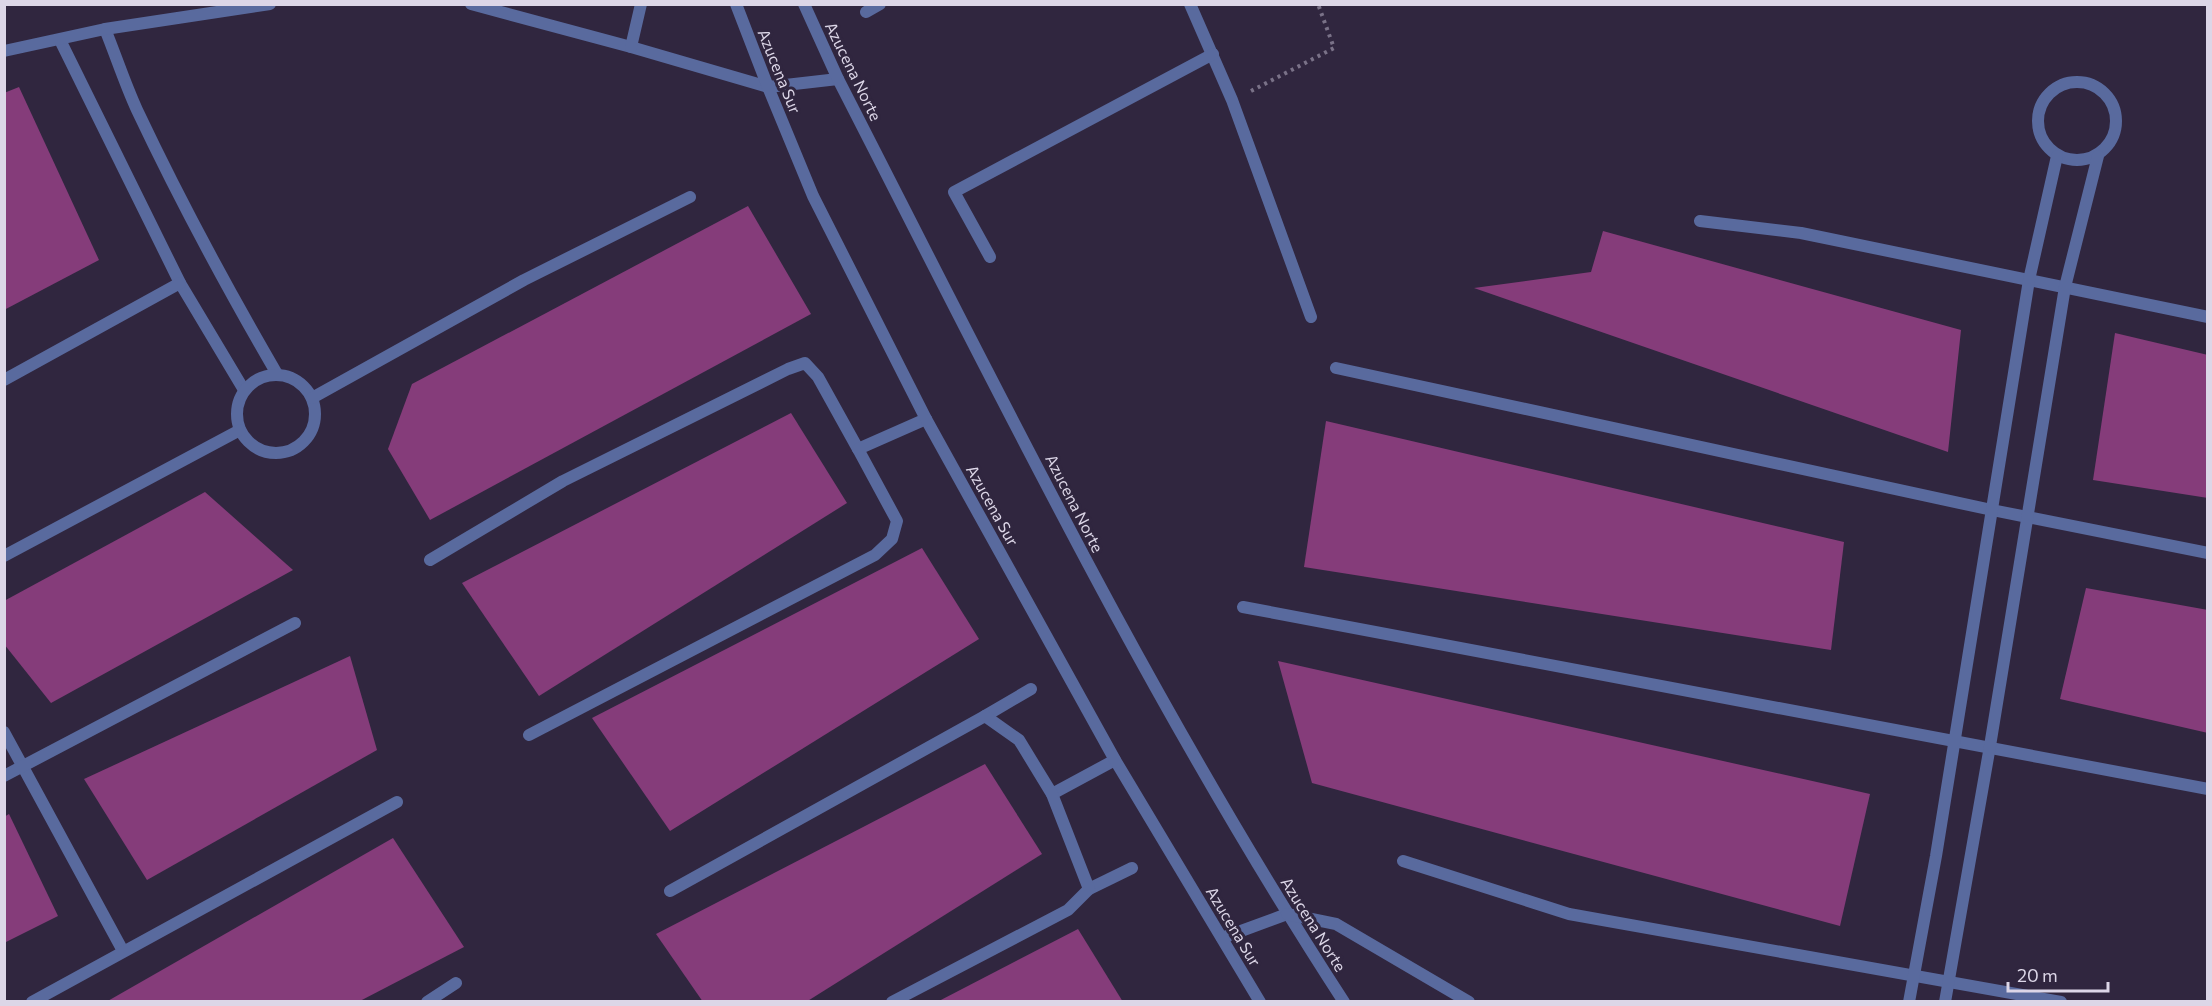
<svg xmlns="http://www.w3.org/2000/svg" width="2212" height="1006" viewBox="0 0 2212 1006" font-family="Commissioner,sans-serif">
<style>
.building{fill:#853c7a}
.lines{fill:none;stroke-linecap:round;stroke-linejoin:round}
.path{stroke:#7a7288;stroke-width:4;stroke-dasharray:3 4.5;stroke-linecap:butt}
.minor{stroke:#596a9e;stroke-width:12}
.tertiary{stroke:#596a9e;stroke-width:12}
.labels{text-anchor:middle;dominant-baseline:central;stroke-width:6;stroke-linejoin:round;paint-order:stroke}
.street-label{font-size:16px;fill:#dcd6e7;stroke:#30263f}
</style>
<rect width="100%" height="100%" fill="#30263f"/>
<g class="building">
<path d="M19,87L99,260L4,310V93Z"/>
<path d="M748,206L811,314L430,520L388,449L412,384Z"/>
<path d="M1603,231L1961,330L1948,452L1474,288L1591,272Z"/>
<path d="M2115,333L2208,355V498L2093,480Z"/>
<path d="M791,413L847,503L539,696L462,583Z"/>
<path d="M1326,421L1844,542L1831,650L1304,567Z"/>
<path d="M205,492L293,570L51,703L4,644V601Z"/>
<path d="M922,548L979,639L670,831L592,718Z"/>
<path d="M2086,588L2208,610V733L2060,699Z"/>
<path d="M350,656L377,750L147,880L84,779Z"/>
<path d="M1278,661L1870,794L1840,926L1312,783Z"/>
<path d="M985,764L1042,854L806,1002H703L656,934Z"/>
<path d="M9,814L58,916L4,943V817Z"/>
<path d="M393,838L464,947L358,1002H106Z"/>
<path d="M1078,929L1123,1002H937Z"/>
</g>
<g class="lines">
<path class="path" d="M1251,91L1334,48L1318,4"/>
<g class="minor">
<path d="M471,4L631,47L768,87L838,79"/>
<path d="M1190,4L1232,100L1311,317"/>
<path d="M866,12L880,4"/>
<path d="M105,29C116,56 125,84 137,110C180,201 227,288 277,374"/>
<path d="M60,40L180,283L244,390"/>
<path d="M631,47L641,4"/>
<path d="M4,51L105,29L270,4"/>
<path d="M1700,221L1801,233L2208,317"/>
<path d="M990,257L954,192L1213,54"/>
<path d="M1336,368L1992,510L2208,553"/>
<circle cx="276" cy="414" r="39"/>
<path d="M4,380L180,283"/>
<path d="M312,398L524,280L690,197"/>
<path d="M4,556L240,430"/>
<path d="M430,560L563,481L788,369L805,363L818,377L858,449"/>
<path d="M1243,607L2208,789"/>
<path d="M985,716L1031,689"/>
<path d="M4,732L123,951"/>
<path d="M529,735L875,555L892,539L897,521L858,449L926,419"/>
<path d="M4,776L295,623"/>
<path d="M1052,794L1115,760"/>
<path d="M1403,861L1569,914L2061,1002"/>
<path d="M1089,889L1132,868"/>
<path d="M670,891L985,716L1019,740L1052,794L1089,889L1068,910L892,1002"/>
<path d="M1222,938L1287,914"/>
<path d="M32,1002L397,802"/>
<path d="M427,1002L456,983"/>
</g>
<g class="tertiary">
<path d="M736,4L768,87L813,196L926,419L1115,760L1260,1002"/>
<path d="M804,4L838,79C998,391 1152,707 1344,1002"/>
<circle cx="2077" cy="121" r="39"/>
<path d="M1287,914L1336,924L1469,1002"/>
<path d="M1909,1002L1936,856L2029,280L2057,156"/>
<path d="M1945,1002L1990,746L2065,287L2098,156"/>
</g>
</g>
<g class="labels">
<g class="street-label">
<text transform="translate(780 71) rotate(68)">Azucena Sur</text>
<text transform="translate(854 71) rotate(64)">Azucena Norte</text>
<text transform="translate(1075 503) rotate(63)">Azucena Norte</text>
<text transform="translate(993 505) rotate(61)">Azucena Sur</text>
<text transform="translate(1314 924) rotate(58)">Azucena Norte</text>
<text transform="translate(1234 926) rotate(59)">Azucena Sur</text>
</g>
</g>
<rect width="2212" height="1006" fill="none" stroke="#dcd6e7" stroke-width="12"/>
<path d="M2008 982v9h100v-9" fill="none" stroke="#dcd6e7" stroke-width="3"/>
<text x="2017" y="982" font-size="18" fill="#dcd6e7" stroke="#30263f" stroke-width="4.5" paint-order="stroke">20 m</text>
</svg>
